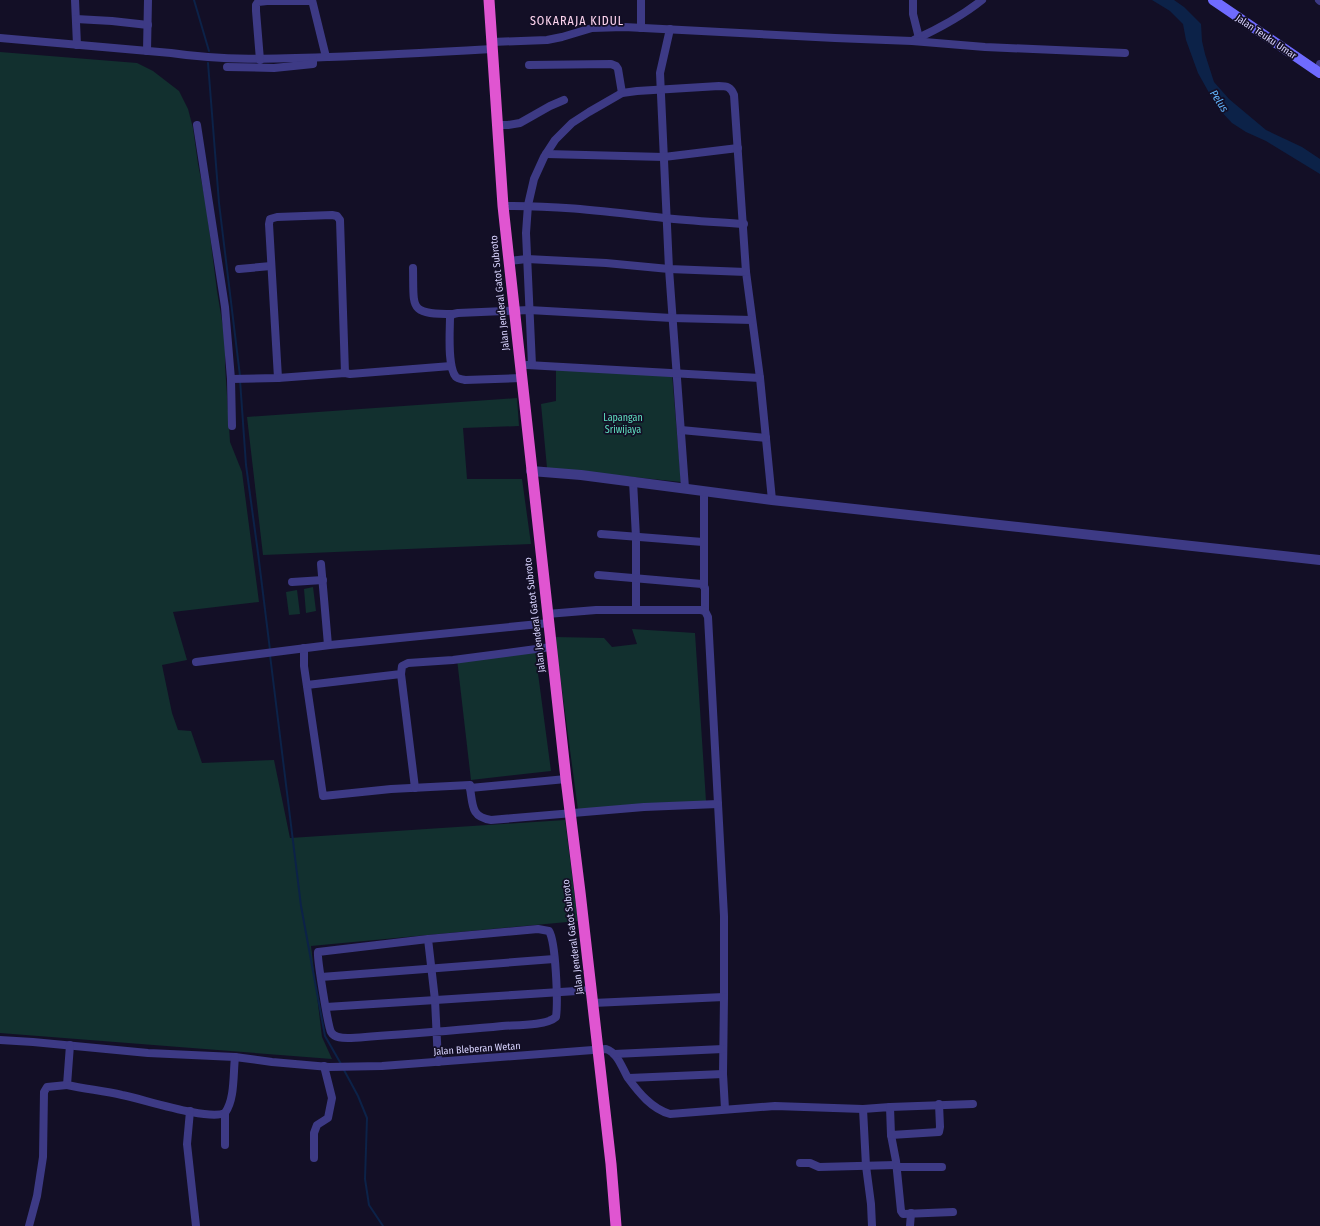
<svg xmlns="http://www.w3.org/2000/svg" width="1320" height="1226" viewBox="0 0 1320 1226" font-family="'Fira Sans Condensed',sans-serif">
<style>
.green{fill:#12302f}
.water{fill:#0c2248}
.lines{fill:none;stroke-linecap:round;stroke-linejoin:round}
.stream{stroke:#0c2248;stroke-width:2}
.minor{stroke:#3d3a85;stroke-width:8}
.tertiary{stroke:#3d3a85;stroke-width:10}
.secondary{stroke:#6f6bff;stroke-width:10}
.trunk{stroke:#e055d1;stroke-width:11}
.labels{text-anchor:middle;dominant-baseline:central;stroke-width:3.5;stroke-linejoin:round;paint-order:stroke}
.street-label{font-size:10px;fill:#d9d4ff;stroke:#130f26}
.park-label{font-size:10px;fill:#5fe0c0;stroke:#130f26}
.water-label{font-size:11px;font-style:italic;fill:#62b6ff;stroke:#130f26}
.quarter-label{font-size:12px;letter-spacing:1px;fill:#ffd6f0;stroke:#130f26}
</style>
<rect width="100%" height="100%" fill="#130f26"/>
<g class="green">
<path d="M0,52L137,63L153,71L179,91L188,109L193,128L198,164L206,204L217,291L225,339V365L230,442L242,472L259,602L173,612L187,660L162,665L172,713L178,730L191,731L202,763L274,760L290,838L565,820L578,921L311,946L322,1037L332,1059L0,1033Z"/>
<path d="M556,366L672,374L681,482L547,468L541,404L556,401Z"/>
<path d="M517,398L519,426L463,428L467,479H522L531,544L263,555L247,417Z"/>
<path d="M313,587L316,611L306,613L304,589Z"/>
<path d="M297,590L300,614L289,615L286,592Z"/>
<path d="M632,629L695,633L706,801L578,810L555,637L604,638L612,647L637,644Z"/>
<path d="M535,651L551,771L471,780L457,659Z"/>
</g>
<path class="water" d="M1152,0H1174L1184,7L1201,24L1202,41L1205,54L1214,82L1229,99L1266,130L1302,147L1320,159V174L1266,141L1246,132L1232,123L1217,107L1198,73L1186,40L1183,24L1170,11Z"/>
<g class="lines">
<g class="stream">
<path d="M194,0L209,51"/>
<path d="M208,63L219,203L240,376"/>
<path d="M240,380L246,465L258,553L270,650"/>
<path d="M270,655L301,906L325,1036L341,1064"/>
<path d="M344,1070L358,1096L367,1118L365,1179L369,1205L383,1226"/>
</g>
<g class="minor">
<path d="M75,0L77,45"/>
<path d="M312,0L326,57"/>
<path d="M641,0V28"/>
<path d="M913,0V14L919,38"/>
<path d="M1319,0L1320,1"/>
<path d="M76,19L112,21L148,25"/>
<path d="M670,29L660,73L669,269L746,272L760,378L772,500"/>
<path d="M0,38L171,53C224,61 275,59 329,57C383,55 438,52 492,49"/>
<path d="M914,40C938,29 961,17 982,0"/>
<path d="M492,42L547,40L562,37L592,28L624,27L835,38L912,41L985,47L1125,53"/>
<path d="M147,51L148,0"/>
<path d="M260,60L256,11V5L258,2L267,1H312"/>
<path d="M529,65L611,64L616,66L618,69L622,93"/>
<path d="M227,67L274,68L313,64V59"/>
<path d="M1318,72L1320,64"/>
<path d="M197,125L225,307L231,379L232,426"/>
<path d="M497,125H508L520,123L550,106L564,100"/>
<path d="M546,154L664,157L738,148"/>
<path d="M503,206C557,205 610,212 664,218C691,221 717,222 744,224"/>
<path d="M509,261L527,259L606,263L669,269L685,488"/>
<path d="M413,268C414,309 408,314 453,314"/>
<path d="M239,269L271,266"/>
<path d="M527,365L760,378"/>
<path d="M532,365L526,233L528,205L534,179L544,157L555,140L572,123L589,112L622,93L637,91L719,86C727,86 731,87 734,95L746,272"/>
<path d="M278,378L269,224L270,219L277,217L332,215L337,216L340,220L345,373"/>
<path d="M521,378L465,380C461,379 458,379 456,377C447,367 450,331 450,317L453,314L458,313L529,310L672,318L752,320"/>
<path d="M231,379L278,378L345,373L350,374L451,366"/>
<path d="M681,430L766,438"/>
<path d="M633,481L636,537V609"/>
<path d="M601,534L703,542"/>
<path d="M321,564L328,645"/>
<path d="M598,575L702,584L705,588V611"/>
<path d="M292,582L323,580"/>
<path d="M704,585V492"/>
<path d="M547,614L596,610H701L705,611L708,617L724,916V997"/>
<path d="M304,648V666L323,796L391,789L470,785V788L566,779"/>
<path d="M196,662L330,645L549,623"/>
<path d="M401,674L415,788"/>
<path d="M307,685L401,674L402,666L408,663L453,660L551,647"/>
<path d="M470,788C473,806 471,817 491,820L644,807L718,804"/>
<path d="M428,939L318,952C317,959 328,1026 331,1032C335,1039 345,1038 351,1038C402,1034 452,1031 502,1026C516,1025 546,1026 556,1017C558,1003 556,942 549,931L538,929L428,939L435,1000L438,1062"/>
<path d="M321,977L554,959"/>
<path d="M593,1003L724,997L723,1074L725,1109"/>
<path d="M326,1007L592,990"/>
<path d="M0,1040L33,1042L148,1053L235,1057L272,1062L329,1067L382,1066L606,1049C618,1053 622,1068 628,1078C639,1093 652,1109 670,1114L775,1106L863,1109L890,1107L891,1135L896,1161L901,1211L903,1214L953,1212"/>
<path d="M70,1045L67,1085C86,1089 104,1091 122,1095C143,1099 208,1121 225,1113C235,1099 233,1075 235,1057"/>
<path d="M614,1054L723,1049"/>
<path d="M629,1078L723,1074"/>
<path d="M890,1107L973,1104"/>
<path d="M863,1109L866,1166L871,1204L872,1226"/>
<path d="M190,1111L187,1144L196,1226"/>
<path d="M225,1113V1145"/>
<path d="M891,1135L939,1132L940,1127L939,1104"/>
<path d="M314,1158V1133L317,1125L328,1118L332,1098L324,1066"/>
<path d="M800,1163H810L819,1167L896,1165"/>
<path d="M897,1167H942"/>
<path d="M29,1226L37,1196L43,1157L44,1092L47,1087L67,1085"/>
<path d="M910,1226L911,1213"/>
</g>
<path class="tertiary" d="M531,471L581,475L772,500L1320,560"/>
<path class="secondary" d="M1213,0L1320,73"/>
<path class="trunk" d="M489,0L503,206L509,261L566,779L580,892L611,1164L616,1226"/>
</g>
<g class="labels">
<g class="street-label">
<text transform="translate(1266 37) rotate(34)">Jalan Teuku Umar</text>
<text transform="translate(500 293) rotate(-96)">Jalan Jenderal Gatot Subroto</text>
<text transform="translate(535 615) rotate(-97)">Jalan Jenderal Gatot Subroto</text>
<text transform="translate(573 937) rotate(-97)">Jalan Jenderal Gatot Subroto</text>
<text transform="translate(477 1049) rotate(-4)">Jalan Bleberan Wetan</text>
</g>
<g class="park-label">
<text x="623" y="418">Lapangan<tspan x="623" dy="12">Sriwijaya</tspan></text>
</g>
<g class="water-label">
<text transform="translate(1219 101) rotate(57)">Pelus</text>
</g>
<g class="quarter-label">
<text x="577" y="21">SOKARAJA KIDUL</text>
</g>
</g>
</svg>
